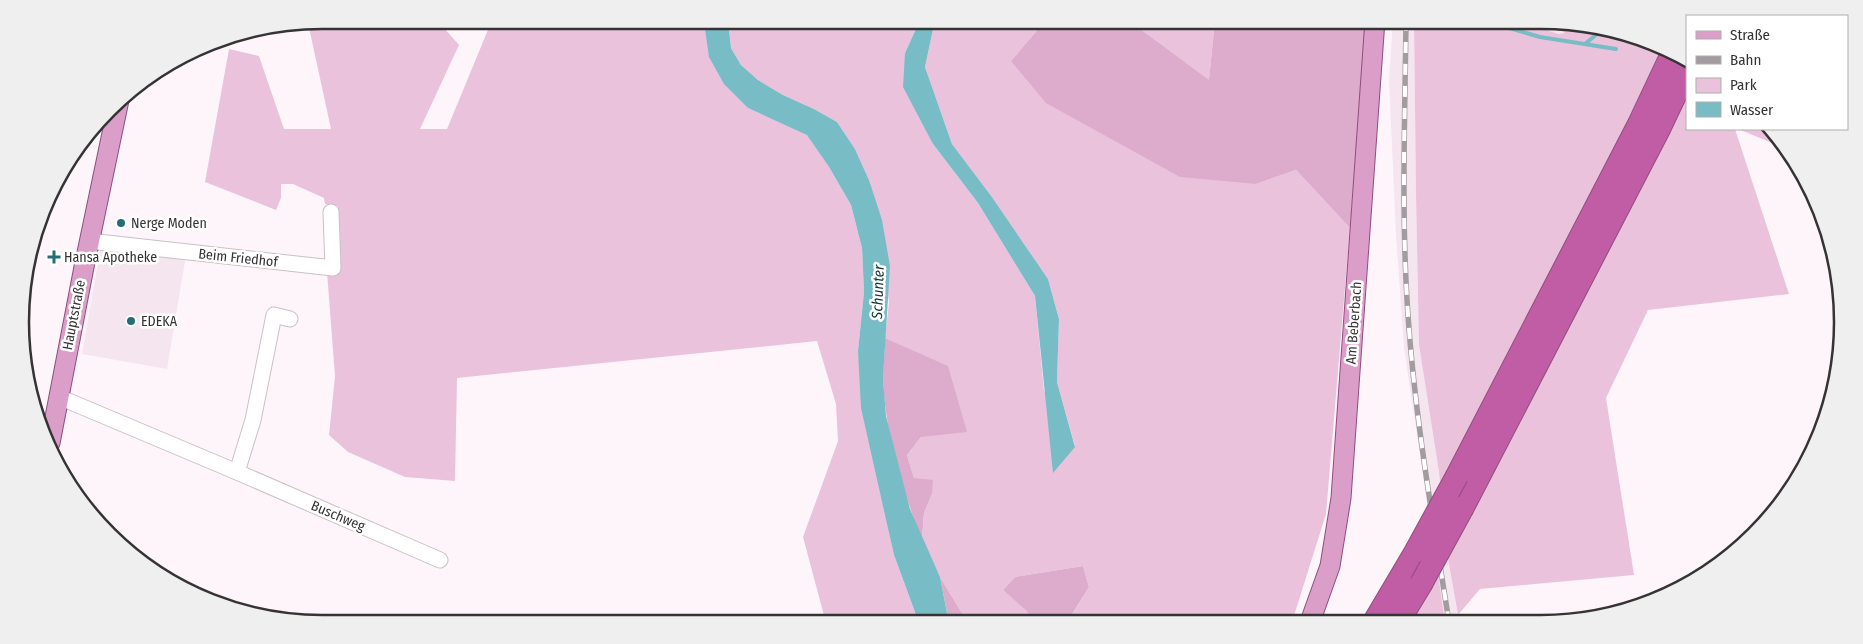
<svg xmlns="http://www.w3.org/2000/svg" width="1863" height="644" viewBox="0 0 1863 644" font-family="'Fira Sans Condensed',sans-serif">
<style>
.built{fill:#f5e5ef}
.green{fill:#ebc2dc}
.forest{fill:#ddaccc}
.water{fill:#78bdc6}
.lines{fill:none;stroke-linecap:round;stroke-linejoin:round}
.stream{stroke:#78bdc6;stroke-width:4}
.minor-casing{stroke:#c9c0c6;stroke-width:17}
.major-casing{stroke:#904e7d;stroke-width:21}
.highway-casing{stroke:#904e7d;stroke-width:24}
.minor{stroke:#fff;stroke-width:15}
.major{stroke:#da9ec8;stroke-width:19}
.highway{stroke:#c15da4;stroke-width:22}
.rail-casing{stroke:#a29ca0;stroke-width:5.5}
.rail{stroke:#fff;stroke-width:4;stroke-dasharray:11;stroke-linecap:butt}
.highway-bridge-casing{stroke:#904e7d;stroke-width:24;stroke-linecap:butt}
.highway-bridge{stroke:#c15da4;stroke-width:22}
.poi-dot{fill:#236d76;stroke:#fff;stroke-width:2}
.labels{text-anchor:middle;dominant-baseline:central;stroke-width:5;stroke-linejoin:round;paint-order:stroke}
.poi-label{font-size:14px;fill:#363335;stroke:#fff;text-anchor:start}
.street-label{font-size:14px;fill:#363335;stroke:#fff}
.water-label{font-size:15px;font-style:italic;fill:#113438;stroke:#fff}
.rim{fill:none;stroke:#363335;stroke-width:2.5}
</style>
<rect width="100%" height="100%" fill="#fef5fb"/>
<g class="built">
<path d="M1393,20H1414L1416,195L1419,345L1439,472L1448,559L1459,622H1445L1404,348L1396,235L1389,80Z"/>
<path d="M1512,20H1541L1589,26L1588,30L1559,34Z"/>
<path d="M101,245L186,255L167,369L82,354Z"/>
</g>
<g class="green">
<path d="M322,20H437L459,45L420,129H447L492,20H707L705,29L748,108L807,134L829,167L851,205L862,248L864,292L858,351L879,483L894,555L919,623H826L803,537L838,441L836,404L817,341L457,378L455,481L405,477L348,452L329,435L335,376L327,272L338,214V206L325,204L324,198L293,184H281V198L276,210L205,182L229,49L259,56L284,129H331L308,23Z"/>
<path d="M728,20H920L905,53L933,144L978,203L1035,296L1044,390L1075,446L1057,382L1059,319L1048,279L992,197L952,144L925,67L935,20H1061L1045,21L1011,61L1256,184L1296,170L1350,228L1326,514L1292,622H1102L1100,621L1098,622H1067L1089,587L1083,566L1015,577L1003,590L1029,612L1026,623H968L940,577L922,539L924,513L932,494L914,478L907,455L921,437L948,367L885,338L889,302L869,180L855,149L837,122L814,109L783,95L758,80L741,65L731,48Z"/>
<path d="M1128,20H1215L1209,81Z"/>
<path d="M1414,20H1512L1559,34L1565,33L1549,21L1619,30L1687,64V129H1735L1789,294L1648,310L1606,398L1634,575L1480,589L1458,615L1448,559L1439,472L1419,345L1416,195Z"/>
<path d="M1738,129H1765L1782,147Z"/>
<path d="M1438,574L1445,622H1411Z"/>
</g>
<g class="forest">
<path d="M1061,20H1128L1209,80L1215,20H1366L1350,228L1296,170L1256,184L1180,177L1046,103L1011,61L1045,21Z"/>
<path d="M885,338L948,366L967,432L921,437L907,455L914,478L933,480L932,494L924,513L922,539C902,491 885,432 883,380C883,366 885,352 885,338Z"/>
<path d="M1083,566L1089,587L1067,622L1026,623L1028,612L1003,590L1015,577Z"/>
<path d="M940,577L968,623H949Z"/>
</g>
<g class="water">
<path d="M707,20H728L731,48L741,65L758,80L783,95L814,109L837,122L855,149L869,180L882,220L890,266L883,379L886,416L910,509L940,577L949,623H919L894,555L861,408L858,351L864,292L862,248L851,205L829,167L807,135L748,108L724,84L709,57L705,29Z"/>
<path d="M920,20H935L925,67L952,144L992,197L1048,279L1059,319L1057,382L1075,447L1053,473L1035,296L978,203L933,144L903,87L905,53Z"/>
</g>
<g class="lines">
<g class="stream">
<path d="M1482,20L1540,37L1616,49"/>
<path d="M1585,44L1597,34L1601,28"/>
</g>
<g class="minor-casing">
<g id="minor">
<path d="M89,241L333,268L331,212"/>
<path d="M59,397L237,472L440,560"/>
<path d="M237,472L253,420L274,315L290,319"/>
</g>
</g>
<g class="major-casing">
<g id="major">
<path d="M50,443L84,267L119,100"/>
<path d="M1310,622L1330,566L1341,498L1375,20"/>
</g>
</g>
<g class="highway-casing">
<g id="highway">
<path d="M1457,476L1639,124L1671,56"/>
<path d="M1463,507L1658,131L1687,70"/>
<path d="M1374,622L1416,551"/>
<path d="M1398,622L1421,584"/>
</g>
</g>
<use href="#minor" class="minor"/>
<use href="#major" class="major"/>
<use href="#highway" class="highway"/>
<g class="rail-casing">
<path id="rail" d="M1406,20C1405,118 1401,217 1408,315C1415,418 1433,520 1449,622"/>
</g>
<use href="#rail" class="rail"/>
<g class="highway-bridge-casing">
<g id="highway-bridge">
<path d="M1416,551L1457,476"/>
<path d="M1421,584L1463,507"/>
</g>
</g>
<use href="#highway-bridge" class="highway-bridge"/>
</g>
<g class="poi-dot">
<circle cx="121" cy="223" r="5"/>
<path d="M51.5 249.5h5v5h5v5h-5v5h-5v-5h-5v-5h5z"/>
<circle cx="131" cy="321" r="5"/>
</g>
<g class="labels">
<g class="poi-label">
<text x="131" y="223">Nerge Moden</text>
<text x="64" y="257">Hansa Apotheke</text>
<text x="141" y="321">EDEKA</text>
</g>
<g class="street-label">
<text transform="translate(238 258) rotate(6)">Beim Friedhof</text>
<text transform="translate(74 315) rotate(-79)">Hauptstraße</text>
<text transform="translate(1354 323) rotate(-86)">Am Beberbach</text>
<text transform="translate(338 516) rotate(23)">Buschweg</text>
</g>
<g class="water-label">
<text transform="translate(878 292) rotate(-88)">Schunter</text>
</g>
</g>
<path d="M0 0H1863V644H0ZM322 29H1541A293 293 0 0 1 1834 322V322A293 293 0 0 1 1541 615H322A293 293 0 0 1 29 322V322A293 293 0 0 1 322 29Z" fill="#efefef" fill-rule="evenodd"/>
<path class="rim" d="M322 29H1541A293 293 0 0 1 1834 322V322A293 293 0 0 1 1541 615H322A293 293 0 0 1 29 322V322A293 293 0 0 1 322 29Z"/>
<rect x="1686" y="15" width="162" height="115" fill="#ffffff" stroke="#afadae"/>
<rect x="1696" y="31" width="25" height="8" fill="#da9ec8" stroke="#afadae"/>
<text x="1730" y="40" font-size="15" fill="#363335">Straße</text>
<rect x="1696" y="56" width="25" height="8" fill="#a29ca0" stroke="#afadae"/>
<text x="1730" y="65" font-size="15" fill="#363335">Bahn</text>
<rect x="1696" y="78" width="25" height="15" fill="#ebc2dc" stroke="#afadae"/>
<text x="1730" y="90" font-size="15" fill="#363335">Park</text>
<rect x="1696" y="102" width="25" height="15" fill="#78bdc6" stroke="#afadae"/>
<text x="1730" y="115" font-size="15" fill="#363335">Wasser</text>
</svg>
